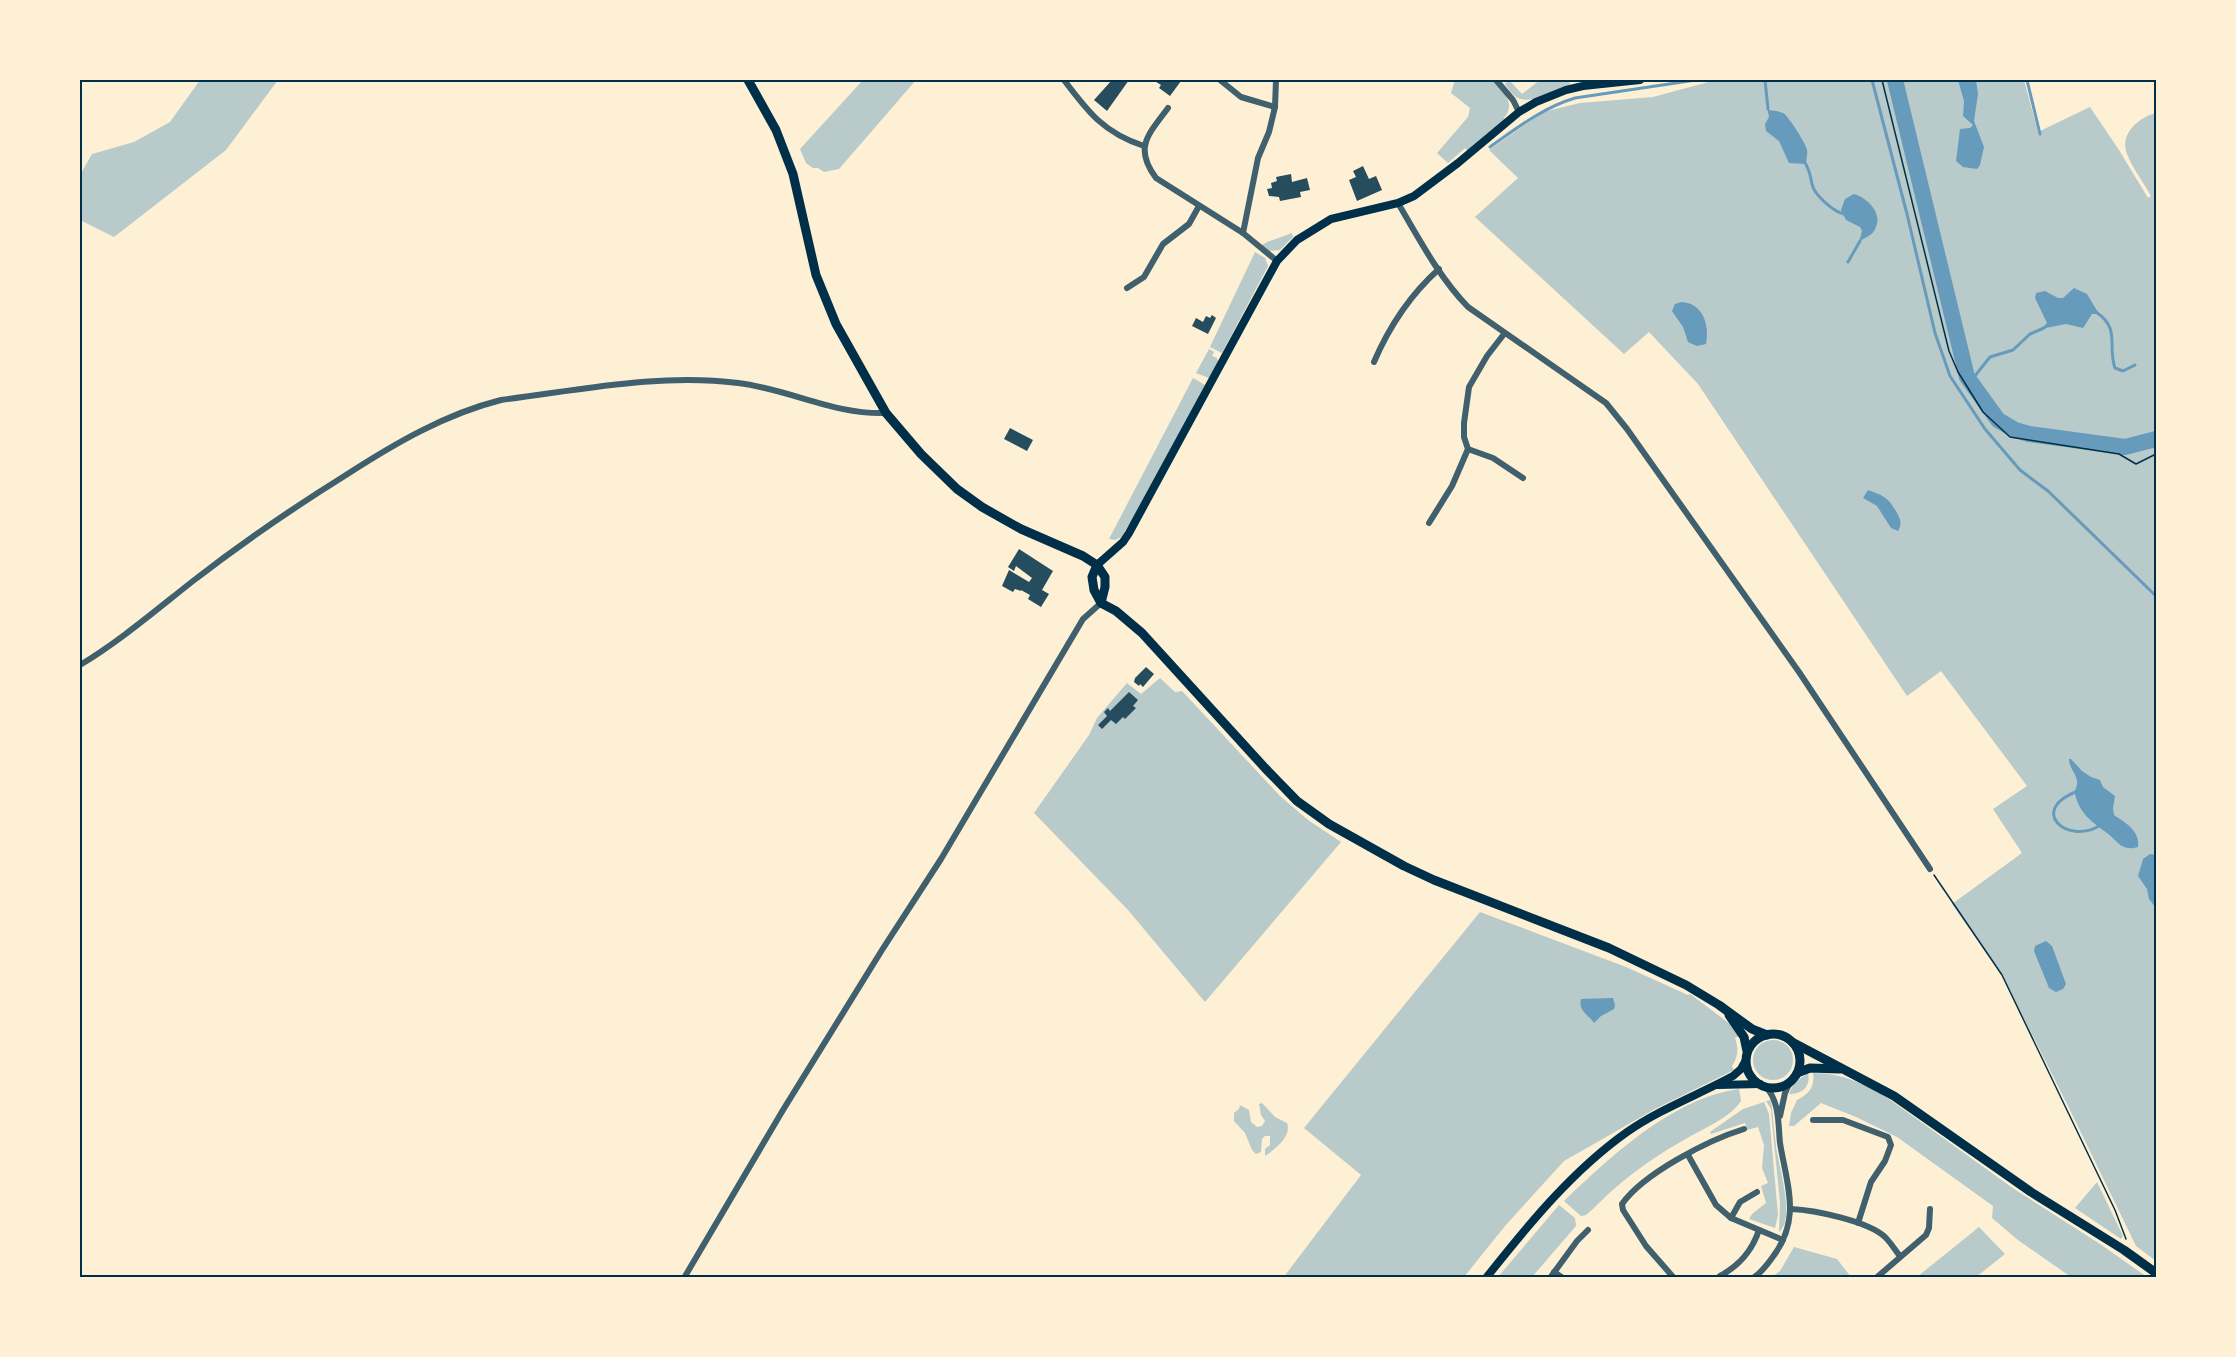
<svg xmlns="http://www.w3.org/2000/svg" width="2236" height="1357" viewBox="0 0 2236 1357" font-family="'IBM Plex Sans',sans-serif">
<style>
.green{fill:#b9caca}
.water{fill:#669bbc}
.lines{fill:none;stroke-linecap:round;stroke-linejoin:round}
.stream{stroke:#669bbc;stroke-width:3}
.river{stroke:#669bbc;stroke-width:16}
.building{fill:#264d5e}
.path{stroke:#003049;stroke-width:1.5}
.minor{stroke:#3f606c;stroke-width:6}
.secondary{stroke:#003049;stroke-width:8}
.primary{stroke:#003049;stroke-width:9}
.neatline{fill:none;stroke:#003049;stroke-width:2}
</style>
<rect width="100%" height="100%" fill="#fdf0d5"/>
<g class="green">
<path d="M200,80H278L226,150L114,237L80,220V175L92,154L134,142L170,122Z"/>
<path d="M863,80H916L839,169L824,172L818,168H813L806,163L800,149Z"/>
<path d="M1455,80H1493C1502,91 1517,103 1504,118L1507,121L1469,153L1465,148L1448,163L1437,153L1468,117L1470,108L1451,93Z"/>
<path d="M1509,80L1522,94L1540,80H1578L1569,82L1572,88C1559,92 1530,104 1518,98C1512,95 1509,89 1505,84Z"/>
<path d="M1716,80H2024L2038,132L2090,107L2119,150L2148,198L2151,196C2144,183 2133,169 2127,154C2119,134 2139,117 2156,113V1261L2136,1246L2069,1108L2002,975L1952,904L2022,853L1993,809L2027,786L1941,671L1907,696L1698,384L1649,332L1624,354L1475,217L1518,178L1489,150L1543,112L1580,103L1653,97Z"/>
<path d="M1292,233L1293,237L1280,250L1269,251L1262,245L1267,242Z"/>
<path d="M1255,252L1265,258L1268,266L1222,353L1210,347Z"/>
<path d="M1209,349L1214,352L1212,356L1217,358L1218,362L1209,378L1196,373Z"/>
<path d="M1193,378L1205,385L1139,508L1121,537L1115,540L1109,539Z"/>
<path d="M1160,678L1175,692L1182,691L1280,796L1308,820L1341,842L1205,1002L1128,910L1034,813L1089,735L1097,718L1127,683L1141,694Z"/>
<path d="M1480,912L1626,967L1688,995L1690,994L1730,1024L1739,1036L1735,1038C1739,1049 1738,1057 1732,1066L1734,1070L1655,1109L1564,1161L1505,1226L1464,1277L1283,1278L1361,1175L1304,1128Z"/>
<circle cx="1773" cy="1060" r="20"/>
<path d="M1808,1073C1811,1087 1802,1094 1789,1094L1794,1083Z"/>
<path d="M1813,1073C1842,1073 1865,1084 1889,1099L2014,1189L2100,1244L2147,1277H2071L2018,1240L1992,1218L1993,1206L1897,1137L1856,1117L1821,1103L1794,1126H1789L1791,1113L1797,1100C1809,1094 1815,1087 1813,1073Z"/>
<path d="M1739,1089L1741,1101C1732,1114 1717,1122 1704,1129C1671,1146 1641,1165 1614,1189C1604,1197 1596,1207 1586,1215L1581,1216L1564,1201C1611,1156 1673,1098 1739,1089Z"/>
<path d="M1771,1100C1773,1115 1774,1131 1776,1146C1778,1165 1796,1219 1779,1232L1780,1203L1772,1122L1771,1109L1766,1101Z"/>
<path d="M1764,1102L1769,1114L1778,1215L1775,1228L1749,1219L1752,1214L1766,1203L1761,1186L1768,1183L1762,1168L1764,1145L1758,1127L1747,1130L1745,1123L1711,1134L1710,1132L1743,1109Z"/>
<path d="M1262,1103L1275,1117L1287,1123C1292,1137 1275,1149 1265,1156V1149L1270,1145V1136H1265L1262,1139L1261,1152L1256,1154L1252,1150L1245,1133L1234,1121V1113L1239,1109L1240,1105L1249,1110L1251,1122L1257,1127L1262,1126L1265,1121L1261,1115L1259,1104Z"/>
<path d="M2097,1182L2123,1236L2121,1239L2075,1208Z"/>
<path d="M1559,1205L1575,1218L1576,1226L1532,1277H1498Z"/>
<path d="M1979,1227L2005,1254L1976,1277H1917Z"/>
<path d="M1794,1247L1837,1259L1851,1277H1772L1780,1271Z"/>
</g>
<g class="water">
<path d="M1958,80H1976L1978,94L1974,121L1984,147L1980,165L1977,169L1963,167L1956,161L1960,129L1970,128L1973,125L1963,116L1964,101Z"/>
<path d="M1767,107L1769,110C1774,111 1779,111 1783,113C1787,114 1807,145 1807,150C1808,155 1806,159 1806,164L1789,163L1779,141L1766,131L1765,124L1769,117Z"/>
<path d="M1854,194C1868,198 1885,215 1874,231C1871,236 1864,238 1859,242L1862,231L1860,227L1846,220L1841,210L1845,199Z"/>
<path d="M2074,288L2087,294L2099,314H2092L2083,328L2066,324L2041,329L2047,323L2035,298L2036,293L2045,291L2058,298H2063Z"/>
<path d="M1681,302C1703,303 1710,325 1706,344L1697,346L1688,342L1683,327L1672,311L1675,304Z"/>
<path d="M1868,490C1884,496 1888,497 1897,513C1901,521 1902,523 1898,531L1891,528L1877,506L1863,498Z"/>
<path d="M2069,759H2071L2082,771L2091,777L2100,780L2103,787L2115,796L2113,808L2114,815C2126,823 2140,831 2138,847C2121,852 2118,841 2107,833C2093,823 2079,813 2075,794C2074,790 2078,786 2077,781C2076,773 2069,768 2069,759Z"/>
<path d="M2150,854L2156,855V908L2149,899L2147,889L2138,876L2143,859Z"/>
<path d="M2046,941L2052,946L2066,984L2063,989L2056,992L2049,988L2034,951L2035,946Z"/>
<path d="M1613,998L1615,1005L1614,1009L1601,1016L1594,1023C1588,1014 1578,1011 1581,999Z"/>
</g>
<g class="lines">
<g class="stream">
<path d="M1765,80L1768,109"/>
<path d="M1872,80L1907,214L1935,333L1950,376L1985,429L2020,470L2048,491L2156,596"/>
<path d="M2027,80L2040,134"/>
<path d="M1490,147C1517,128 1542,108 1575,98L1696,80"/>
<path d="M1804,161C1810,170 1810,175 1812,184C1814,195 1834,212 1844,214"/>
<path d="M1848,262L1860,241"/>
<path d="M2096,312C2121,329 2107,345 2115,368L2123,371L2135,365"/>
<path d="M1968,376L1974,377L1990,357L2013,350L2030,334L2044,328"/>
<path d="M2078,791C2027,810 2067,845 2099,826"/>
</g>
<path class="river" d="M1895,80L1967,377L1998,420L2015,430L2029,434L2125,447L2156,439"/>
</g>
<g class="building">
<path d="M1112,80H1129L1107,111L1094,100Z"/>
<path d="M1153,80H1179L1181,81L1170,96L1159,88L1161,85Z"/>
<path d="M1363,166L1369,179L1376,176L1382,190L1357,201L1349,180L1356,177L1353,171Z"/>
<path d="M1291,174L1292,182L1307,178L1310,190L1300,192L1301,197L1280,201L1279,197L1269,196L1267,189L1272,188L1271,183L1277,181L1276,177Z"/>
<path d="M1212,315L1216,318L1208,334L1192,326L1196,318L1203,322L1206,316L1210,318Z"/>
<path d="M1010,428L1033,440L1027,451L1004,439Z"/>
<path d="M1019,549L1053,571L1042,590L1049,594L1041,607L1028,599L1030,595L1021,590V591L1015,589L1013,592L1002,586L1009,570L1029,582L1032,578L1016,566L1014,571L1008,567Z"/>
<path d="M1146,667L1154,674L1143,687L1140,684L1139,686L1134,682L1135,678Z"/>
<path d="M1129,692L1138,700L1133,706L1136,708L1125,719L1123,717L1116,724L1111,720L1102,729L1098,725L1107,716L1104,712L1108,708L1110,711Z"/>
</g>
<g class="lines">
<g class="path">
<path d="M1882,80L1949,351L1958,372L1983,412L2010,437L2119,454L2136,464L2156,454"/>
<path d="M1934,875L2002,975L2115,1210L2126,1239"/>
</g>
<g class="minor">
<path d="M1064,80C1088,112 1104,133 1144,146"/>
<path d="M1220,80L1241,97L1275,107"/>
<path d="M1496,80L1513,100L1519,112"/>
<path d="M1168,108C1149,134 1133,147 1156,178L1243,233L1277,261"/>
<path d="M1398,203C1419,239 1439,277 1468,307L1606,403L1627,429L1799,672L1930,869"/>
<path d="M1243,233L1258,158L1269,132L1275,107L1276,80"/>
<path d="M1127,288L1144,277L1163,244L1189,224L1199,206"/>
<path d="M1374,362C1389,327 1410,295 1439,269"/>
<path d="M1468,449L1493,458L1523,478"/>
<path d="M1429,523L1452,486L1468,449L1464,437V423L1469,387L1487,356L1504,334"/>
<path d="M80,665C120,641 156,610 193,581C242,543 293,508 346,475C394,444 445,414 501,400C580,390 660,373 738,383C789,389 834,415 886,413"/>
<path d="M1780,1116L1785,1093L1791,1080"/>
<path d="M1813,1120H1843L1888,1137L1891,1145L1885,1161L1871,1182L1858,1223"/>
<path d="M1688,1155L1716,1205L1731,1218L1783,1240"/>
<path d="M1791,1209C1814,1210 1868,1221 1885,1237C1891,1243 1895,1250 1900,1256"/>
<path d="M1731,1218L1740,1202L1757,1192"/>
<path d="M1554,1272L1563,1278"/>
<path d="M1720,1276C1740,1265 1752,1251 1759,1230"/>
<path d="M684,1278L783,1110L882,950L941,859L1083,619L1101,603"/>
<path d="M1550,1278L1577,1241L1588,1230"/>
<path d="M1674,1278L1646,1246L1623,1210L1622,1204C1643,1174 1708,1140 1744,1129"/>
<path d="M1753,1278C1761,1273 1767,1265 1772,1258C1802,1219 1787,1186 1780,1143C1778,1124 1780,1101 1765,1086"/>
<path d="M1876,1278L1926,1235L1929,1228L1930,1209"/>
</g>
<g class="secondary">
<path d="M1097,565L1123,542L1129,533L1277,261L1297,240L1331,219L1398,203L1414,196L1458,163L1519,112L1536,102L1566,90L1583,86L1640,80"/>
<path d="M1718,1085L1760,1084"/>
<path d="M1486,1278C1528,1225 1572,1171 1627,1132C1660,1109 1698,1095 1733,1076L1741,1069L1746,1060"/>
</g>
<g class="primary">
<path d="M748,80L776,130L793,174L816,275L836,324L886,413L921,454L957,489L982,507L1021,529L1083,556L1097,565L1105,577V587L1101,603"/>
<path d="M1097,565L1092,577L1094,590L1101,603L1116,611L1142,633L1265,768L1297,801L1329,824L1404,866L1434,880L1609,948L1686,985L1719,1005L1752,1029L1767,1035"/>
<path d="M1729,1015L1744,1037L1747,1051"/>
<circle cx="1773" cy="1061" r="27"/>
<path d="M1792,1042L1894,1096L2031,1192L2124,1250L2156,1273"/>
<path d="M1797,1073L1810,1068L1840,1069"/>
</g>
</g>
<rect width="2236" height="1357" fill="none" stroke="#fdf0d5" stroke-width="162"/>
<rect x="81" y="81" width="2074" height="1195" class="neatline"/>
</svg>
